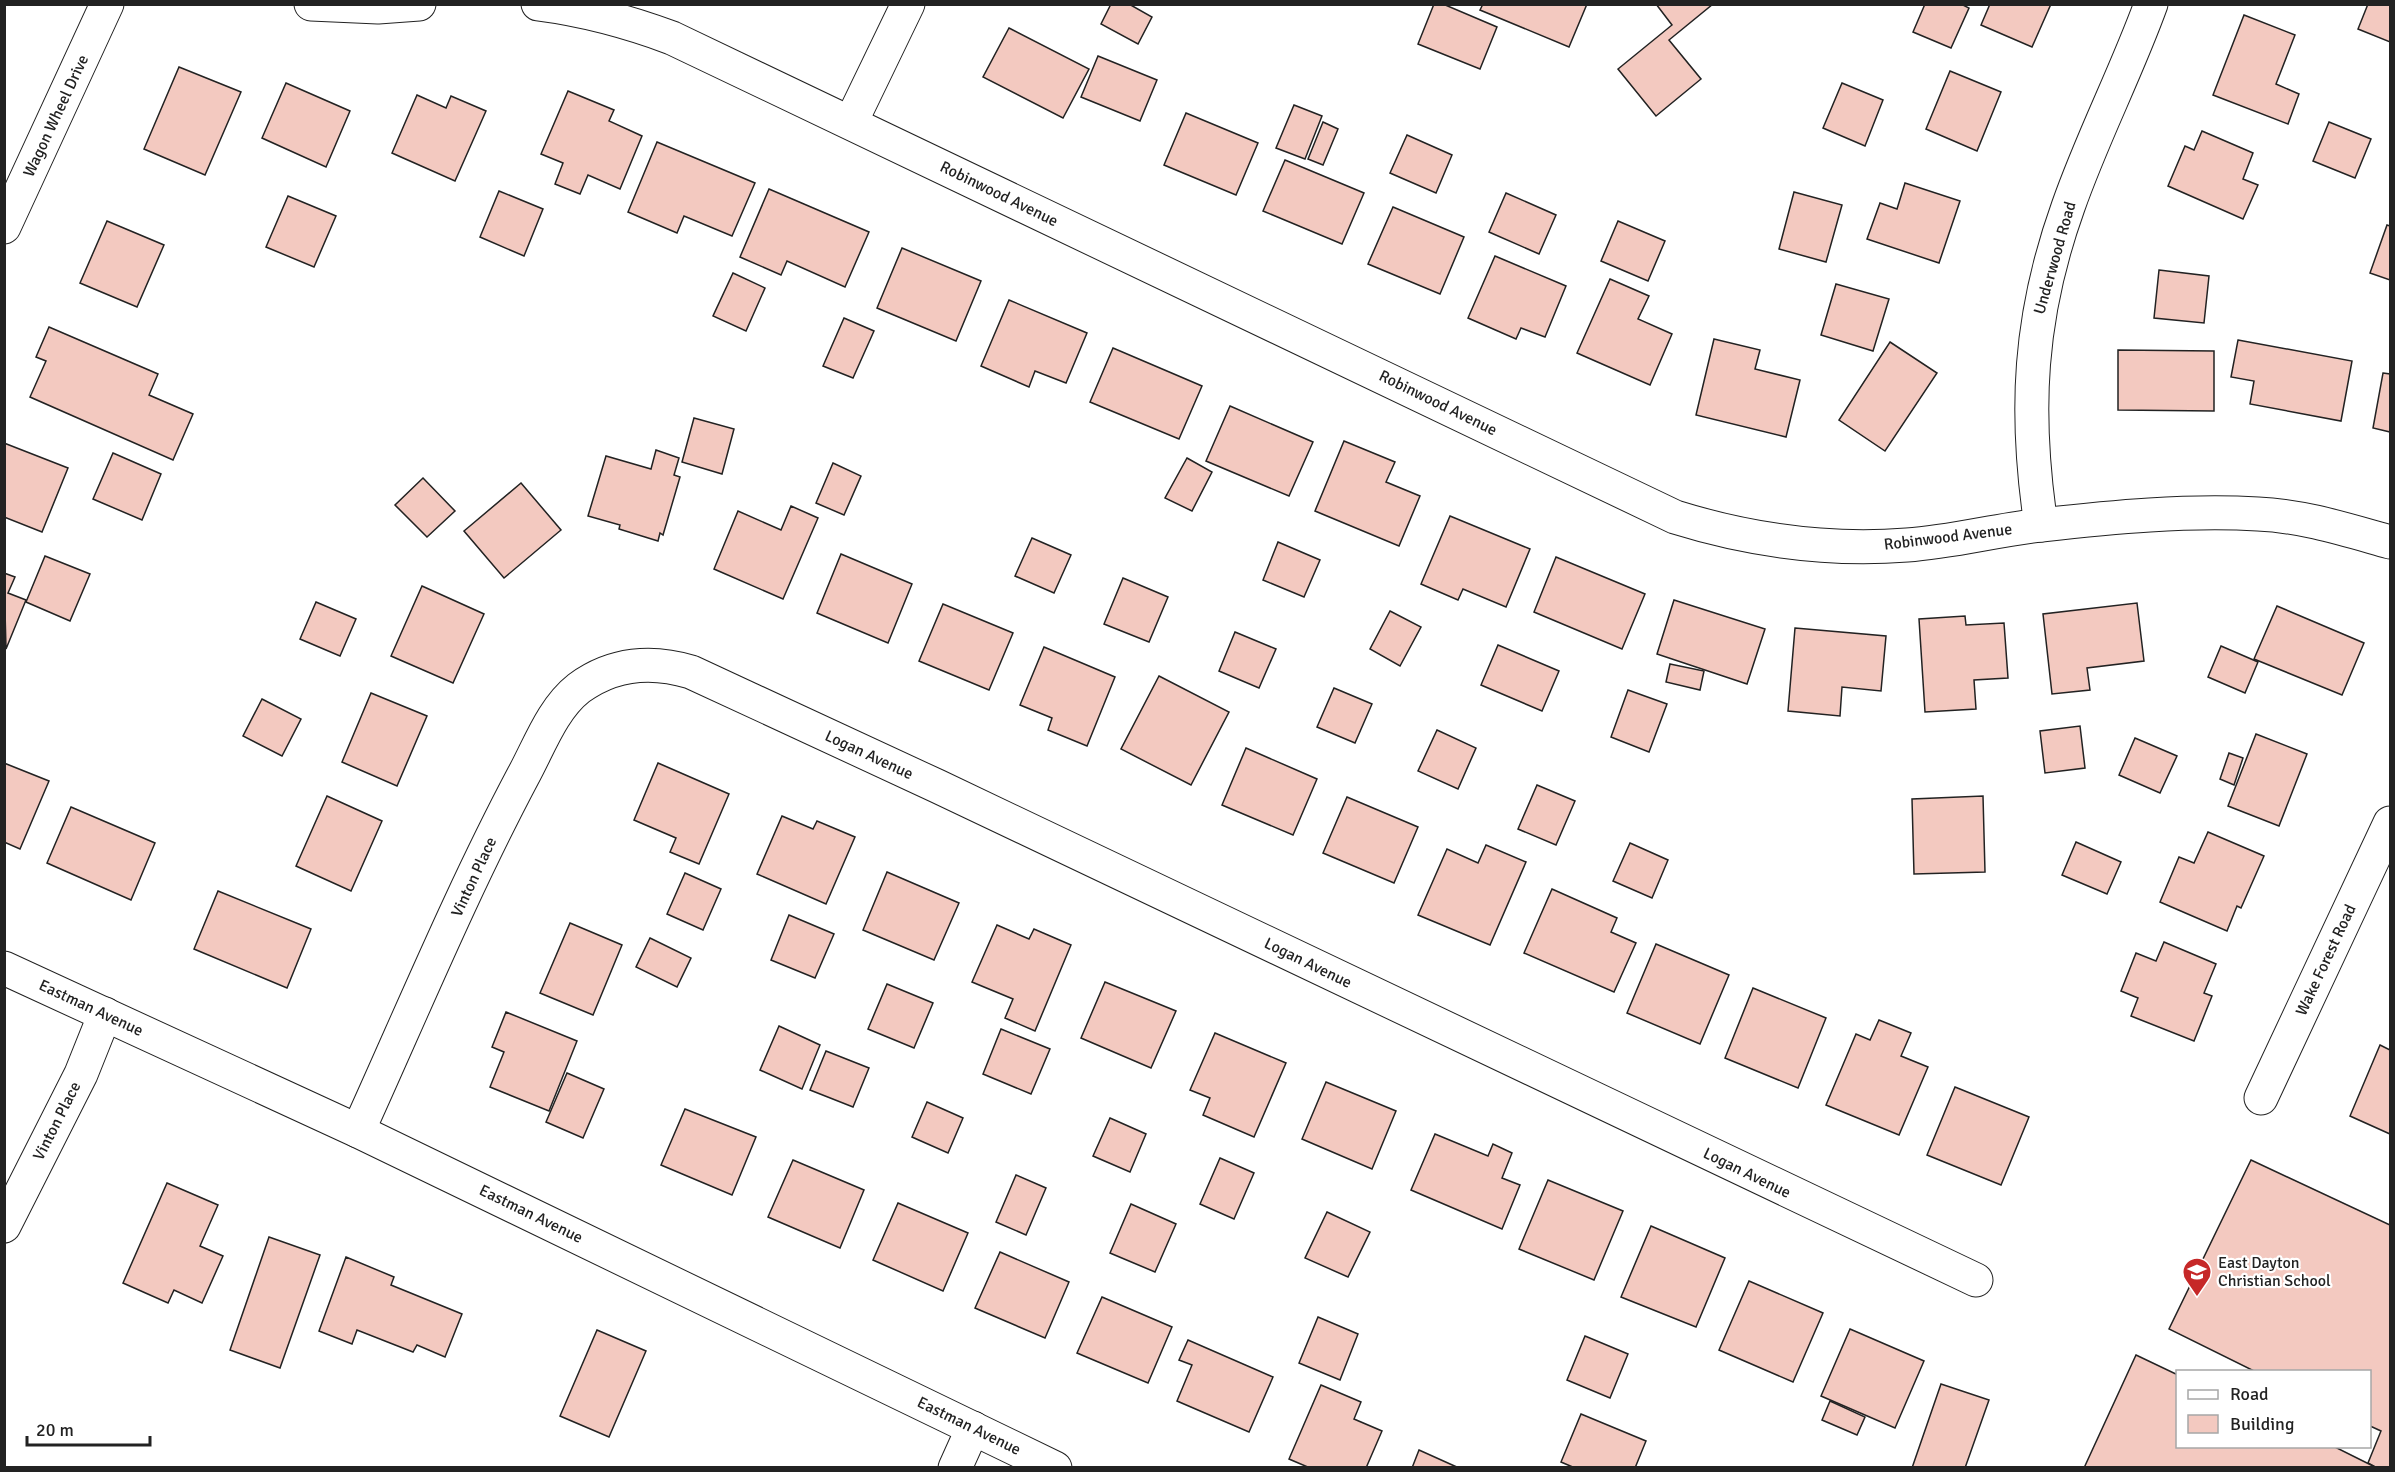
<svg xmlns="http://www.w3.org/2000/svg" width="2395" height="1472" viewBox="0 0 2395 1472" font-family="Signika,sans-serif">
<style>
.building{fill:#f3c9c0;stroke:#222;stroke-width:1.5}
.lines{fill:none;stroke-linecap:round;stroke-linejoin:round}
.minor-casing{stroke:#222;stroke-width:35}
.minor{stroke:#fff;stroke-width:33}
.labels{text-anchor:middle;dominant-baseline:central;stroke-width:4.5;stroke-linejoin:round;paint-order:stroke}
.street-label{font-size:16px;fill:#222;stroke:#fff}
.poi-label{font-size:16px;fill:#222;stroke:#fff;text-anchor:start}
</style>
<rect width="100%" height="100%" fill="#fff"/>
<g class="building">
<path d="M1111,4H1129L1152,17L1138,44L1101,24Z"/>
<path d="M1434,4H1443L1497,27L1480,69L1418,44Z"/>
<path d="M1483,4H1587L1569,47L1480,10Z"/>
<path d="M1656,4H1713L1669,40L1701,79L1656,116L1618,69L1672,25Z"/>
<path d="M1925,4H1961L1969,8L1951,48L1913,32Z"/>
<path d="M1990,4H2051L2032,47L1981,25Z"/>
<path d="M2368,4H2390V42L2358,29Z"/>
<path d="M2244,15L2295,35L2276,84L2299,94L2288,124L2213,95Z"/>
<path d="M1009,28L1089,69L1063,118L983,77Z"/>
<path d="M1098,56L1157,80L1140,121L1081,97Z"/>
<path d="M179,67L241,92L205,175L144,149Z"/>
<path d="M1950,71L2001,92L1977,151L1926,129Z"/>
<path d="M286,83L350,111L326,167L262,138Z"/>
<path d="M1842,83L1883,100L1865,146L1823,128Z"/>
<path d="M568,91L614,110L609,121L642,136L620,189L588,175L580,194L555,184L563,163L541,154Z"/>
<path d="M417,95L446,108L451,96L486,111L455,181L392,153Z"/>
<path d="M1294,105L1322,116L1305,159L1276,148Z"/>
<path d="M1186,113L1258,143L1236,195L1164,165Z"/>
<path d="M1323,122L1338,129L1323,165L1308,159Z"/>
<path d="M2329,122L2371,139L2355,178L2313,161Z"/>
<path d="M2202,131L2253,153L2243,179L2258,185L2243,219L2168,186L2185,146L2194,150Z"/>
<path d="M1407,135L1452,155L1436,193L1390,173Z"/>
<path d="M657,142L755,183L732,236L684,216L677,233L628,212Z"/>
<path d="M1285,160L1364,193L1342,244L1263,211Z"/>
<path d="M1905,183L1960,201L1939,263L1867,239L1880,203L1897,209Z"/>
<path d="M769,189L869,232L845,287L787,261L781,275L740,257Z"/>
<path d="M499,191L543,209L524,256L480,237Z"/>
<path d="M1794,192L1842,205L1826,262L1779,249Z"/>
<path d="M1506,193L1556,215L1539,254L1489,232Z"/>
<path d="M288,196L336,216L314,267L266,247Z"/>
<path d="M1393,207L1464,237L1440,294L1368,264Z"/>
<path d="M107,221L164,245L137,307L80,283Z"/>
<path d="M1618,221L1665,241L1648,281L1601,261Z"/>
<path d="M2387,225L2390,226V280L2370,273Z"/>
<path d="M902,248L981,281L956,341L877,308Z"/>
<path d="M1495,256L1566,286L1545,337L1521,328L1516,339L1468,318Z"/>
<path d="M2159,270L2209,276L2204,323L2154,318Z"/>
<path d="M733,273L765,288L746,331L713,316Z"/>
<path d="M1610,279L1649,296L1638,319L1672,334L1650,385L1577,353Z"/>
<path d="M1836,284L1889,299L1873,351L1821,335Z"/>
<path d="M1009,300L1087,333L1066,383L1035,371L1029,387L981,366Z"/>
<path d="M844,318L874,331L853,378L823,366Z"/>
<path d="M49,327L158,374L149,395L193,414L173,460L30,397L46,361L36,357Z"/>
<path d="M1714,339L1760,350L1755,369L1800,380L1786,437L1696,415Z"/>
<path d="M2238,340L2352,361L2341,421L2250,404L2254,381L2231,377Z"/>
<path d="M1890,342L1937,373L1885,451L1839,420Z"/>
<path d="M1113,348L1202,386L1179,439L1090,402Z"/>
<path d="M2118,350L2214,351V411L2118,410Z"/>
<path d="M2383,373L2390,374V432L2373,428Z"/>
<path d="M1230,406L1313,442L1289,496L1206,461Z"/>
<path d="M694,418L734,429L722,474L682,462Z"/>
<path d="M1344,441L1395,462L1386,482L1420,496L1399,546L1315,511Z"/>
<path d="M4,443L68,468L42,532L4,517Z"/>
<path d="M656,450L679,458L674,475L680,477L663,535L660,533L658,541L619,529L620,525L588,516L606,456L651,469Z"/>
<path d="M113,453L161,474L142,520L93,499Z"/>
<path d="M1187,458L1212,472L1192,511L1165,498Z"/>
<path d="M833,463L861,476L844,515L816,503Z"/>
<path d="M423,478L455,511L427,537L395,505Z"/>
<path d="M521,483L561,530L504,578L464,531Z"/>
<path d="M791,506L818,518L783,599L714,569L738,511L781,530Z"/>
<path d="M1450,516L1530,549L1506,607L1463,589L1458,600L1421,584Z"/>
<path d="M1032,538L1071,555L1054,593L1015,576Z"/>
<path d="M1278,542L1320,560L1304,597L1263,580Z"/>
<path d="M841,554L912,584L888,643L817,613Z"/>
<path d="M45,556L90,574L70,621L26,602Z"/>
<path d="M1556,557L1645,594L1622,649L1534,612Z"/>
<path d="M4,573L15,577L8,593L26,600L6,649Z"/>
<path d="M1123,578L1168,597L1149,642L1104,624Z"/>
<path d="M422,586L484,614L453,683L391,656Z"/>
<path d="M1674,600L1765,629L1747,684L1657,654Z"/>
<path d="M316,602L356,619L340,656L300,639Z"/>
<path d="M2137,603L2144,661L2087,668L2090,690L2052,694L2043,614Z"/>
<path d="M943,604L1013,633L989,690L919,661Z"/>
<path d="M2277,606L2364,643L2342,695L2254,659Z"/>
<path d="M1390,611L1421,627L1400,666L1370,649Z"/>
<path d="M1965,616L1966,625L2004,623L2008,678L1974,680L1976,709L1925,712L1919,619Z"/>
<path d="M1795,628L1886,636L1881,691L1842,687L1840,716L1788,711Z"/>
<path d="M1235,632L1276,649L1259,688L1219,671Z"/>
<path d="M1498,645L1559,671L1542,711L1481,685Z"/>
<path d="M2221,646L2258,662L2245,693L2208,677Z"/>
<path d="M1044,647L1115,677L1087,746L1048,730L1052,718L1020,705Z"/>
<path d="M1670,664L1704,671L1700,690L1666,682Z"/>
<path d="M1159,676L1229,712L1191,785L1121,749Z"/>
<path d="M1334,688L1372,704L1355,743L1317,727Z"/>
<path d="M1628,690L1667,704L1649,752L1611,737Z"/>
<path d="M371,693L427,716L397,786L342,762Z"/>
<path d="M262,699L301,719L282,756L243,736Z"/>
<path d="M2080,726L2085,768L2045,773L2040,731Z"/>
<path d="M1437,730L1476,748L1458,789L1418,771Z"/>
<path d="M2256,734L2307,754L2279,826L2228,806Z"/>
<path d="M2135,738L2177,756L2160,793L2119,775Z"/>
<path d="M1246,748L1317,779L1293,835L1222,805Z"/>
<path d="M2229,753L2243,758L2234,785L2220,779Z"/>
<path d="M4,763L49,781L20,849L4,842Z"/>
<path d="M658,763L729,794L699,864L670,852L676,838L634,820Z"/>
<path d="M1537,785L1575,801L1556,845L1518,829Z"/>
<path d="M327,796L382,821L351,891L296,866Z"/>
<path d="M1983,796L1985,872L1914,874L1912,799Z"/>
<path d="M1347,797L1418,827L1394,883L1323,853Z"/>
<path d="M71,807L155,843L131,900L47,863Z"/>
<path d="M782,816L813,829L817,821L855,837L826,904L757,874Z"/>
<path d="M2208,832L2264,856L2241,908L2237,906L2227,931L2160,902L2179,857L2194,863Z"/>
<path d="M2076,842L2121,862L2107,894L2062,875Z"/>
<path d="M1630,843L1668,860L1652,898L1613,881Z"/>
<path d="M1486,845L1526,862L1490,945L1418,915L1447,849L1478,863Z"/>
<path d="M887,872L959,903L934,960L863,930Z"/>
<path d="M685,873L721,889L703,930L667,914Z"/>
<path d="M1552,889L1617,918L1611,932L1636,943L1614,992L1524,953Z"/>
<path d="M218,891L311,929L287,988L194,949Z"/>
<path d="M789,915L834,934L815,978L771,960Z"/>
<path d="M570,923L622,945L593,1015L540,993Z"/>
<path d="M997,925L1029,939L1034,929L1071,945L1035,1031L1005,1018L1013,999L972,982Z"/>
<path d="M650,938L691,958L677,987L636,967Z"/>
<path d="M2164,942L2216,964L2204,993L2212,996L2194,1041L2131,1016L2138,998L2121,991L2136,953L2156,961Z"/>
<path d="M1656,944L1729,975L1700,1044L1627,1013Z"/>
<path d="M1105,982L1176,1011L1151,1068L1081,1038Z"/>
<path d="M887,984L933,1003L914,1048L868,1029Z"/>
<path d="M1753,988L1826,1018L1798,1088L1725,1058Z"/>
<path d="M506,1012L577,1041L549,1111L490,1087L504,1052L492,1047Z"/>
<path d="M1879,1020L1911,1033L1901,1056L1928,1067L1899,1135L1826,1105L1856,1034L1870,1040Z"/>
<path d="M779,1026L820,1045L802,1089L760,1070Z"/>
<path d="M1001,1029L1050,1049L1031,1094L983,1074Z"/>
<path d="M1215,1033L1286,1063L1254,1137L1203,1115L1210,1098L1190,1090Z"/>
<path d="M2380,1045L2390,1050V1134L2350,1116Z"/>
<path d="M826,1051L869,1068L853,1107L810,1090Z"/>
<path d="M567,1073L604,1089L583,1138L546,1122Z"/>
<path d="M1326,1082L1396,1111L1372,1169L1302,1139Z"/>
<path d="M1955,1087L2029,1117L2001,1185L1927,1155Z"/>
<path d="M927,1102L963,1118L948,1153L912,1137Z"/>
<path d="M685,1109L756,1137L732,1195L661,1165Z"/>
<path d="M1110,1118L1146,1134L1130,1172L1093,1156Z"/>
<path d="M1435,1134L1488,1156L1493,1144L1512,1153L1502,1178L1520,1185L1502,1229L1411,1190Z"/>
<path d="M1220,1158L1254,1173L1234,1219L1200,1204Z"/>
<path d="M793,1160L864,1190L840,1248L768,1217Z"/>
<path d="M2251,1160L2390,1225V1468H2377L2368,1463L2381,1431L2370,1426V1372H2256L2169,1329Z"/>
<path d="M1016,1175L1046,1188L1026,1235L996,1222Z"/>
<path d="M1548,1180L1623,1211L1594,1280L1519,1249Z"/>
<path d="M167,1183L218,1205L200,1246L223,1256L202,1303L174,1290L168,1303L123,1283Z"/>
<path d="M898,1203L968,1233L943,1291L873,1260Z"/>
<path d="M1131,1204L1176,1224L1155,1272L1110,1253Z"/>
<path d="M1327,1212L1370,1232L1348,1277L1305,1258Z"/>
<path d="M1651,1226L1725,1258L1696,1327L1621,1297Z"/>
<path d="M269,1237L320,1255L280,1368L230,1350Z"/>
<path d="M1000,1252L1069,1282L1045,1338L975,1308Z"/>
<path d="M346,1257L394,1277L391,1285L462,1314L445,1357L417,1345L413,1352L357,1330L352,1344L319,1331Z"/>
<path d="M1749,1281L1823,1313L1793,1382L1719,1350Z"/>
<path d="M1102,1297L1172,1327L1148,1383L1077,1353Z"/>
<path d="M1318,1317L1358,1334L1340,1380L1299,1363Z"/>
<path d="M1850,1329L1924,1361L1895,1428L1821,1396Z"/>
<path d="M597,1330L646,1351L609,1437L560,1416Z"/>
<path d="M1585,1336L1628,1354L1610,1398L1567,1380Z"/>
<path d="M1188,1340L1273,1377L1249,1432L1177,1401L1192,1365L1179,1360Z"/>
<path d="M2136,1355L2178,1375V1446H2333L2377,1468H2084Z"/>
<path d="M1941,1384L1989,1400L1965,1468H1912Z"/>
<path d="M1321,1385L1361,1402L1354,1419L1382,1431L1366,1468H1310L1289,1459Z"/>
<path d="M1830,1401L1865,1417L1857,1435L1822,1420Z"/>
<path d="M1581,1414L1646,1441L1635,1468H1575L1561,1462Z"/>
<path d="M1419,1450L1459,1468H1412Z"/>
</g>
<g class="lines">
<g class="minor-casing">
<g id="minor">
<path d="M311,4L378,7L419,4"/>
<path d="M538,4C585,10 629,22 672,38L1675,517C1749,540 1828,551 1907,545C1952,542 1996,530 2041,525C2113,517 2186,510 2258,514C2304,516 2347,530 2390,542"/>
<path d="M851,122L908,4"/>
<path d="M4,227L107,4"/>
<path d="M2041,525C2024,411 2029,316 2068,207C2092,138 2126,73 2151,4"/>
<path d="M4,968L358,1131L1055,1468"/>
<path d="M2261,1098L2390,823"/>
<path d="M358,1131C412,1012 462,891 523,776C539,747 552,709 579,688C613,663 652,660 691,672L937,786L1976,1280"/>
<path d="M4,1226L81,1074L105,1014"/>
<path d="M955,1468L973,1428"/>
</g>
</g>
<use href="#minor" class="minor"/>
</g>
<defs>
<g id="school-pin" transform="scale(1.5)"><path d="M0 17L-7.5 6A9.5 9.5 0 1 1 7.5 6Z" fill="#c62828" stroke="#fff"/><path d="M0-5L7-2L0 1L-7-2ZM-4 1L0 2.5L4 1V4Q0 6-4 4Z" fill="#fff"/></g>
</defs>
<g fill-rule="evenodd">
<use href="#school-pin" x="2197" y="1272"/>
</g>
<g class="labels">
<g class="street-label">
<text transform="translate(56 116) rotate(-65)">Wagon Wheel Drive</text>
<text transform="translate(999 194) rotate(26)">Robinwood Avenue</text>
<text transform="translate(2055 258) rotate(-74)">Underwood Road</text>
<text transform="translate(1438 403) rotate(26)">Robinwood Avenue</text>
<text transform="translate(1948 537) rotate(-7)">Robinwood Avenue</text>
<text transform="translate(869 755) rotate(25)">Logan Avenue</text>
<text transform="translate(474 877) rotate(-65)">Vinton Place</text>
<text transform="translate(2326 960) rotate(-65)">Wake Forest Road</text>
<text transform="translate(1308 963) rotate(26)">Logan Avenue</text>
<text transform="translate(91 1008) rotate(25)">Eastman Avenue</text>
<text transform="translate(57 1121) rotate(-63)">Vinton Place</text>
<text transform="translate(1747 1173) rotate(26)">Logan Avenue</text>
<text transform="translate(531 1214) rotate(26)">Eastman Avenue</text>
<text transform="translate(969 1426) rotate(26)">Eastman Avenue</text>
</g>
<g class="poi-label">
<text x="2218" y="1263">East Dayton<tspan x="2218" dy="18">Christian School</tspan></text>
</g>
</g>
<rect width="2395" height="1472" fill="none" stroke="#222222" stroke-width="12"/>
<rect x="2176" y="1370" width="195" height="78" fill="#ffffff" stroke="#a7a7a7" stroke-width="1.5"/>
<rect x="2188" y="1390" width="30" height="9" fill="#ffffff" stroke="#a7a7a7" stroke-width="1.5"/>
<text x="2230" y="1400" font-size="18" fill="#222222">Road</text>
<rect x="2188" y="1415" width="30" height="18" fill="#f3c9c0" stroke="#a7a7a7" stroke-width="1.5"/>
<text x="2230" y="1430" font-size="18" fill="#222222">Building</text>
<path d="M27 1436v9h123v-9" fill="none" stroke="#222222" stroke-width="3"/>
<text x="36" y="1436" font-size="18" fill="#222222" stroke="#ffffff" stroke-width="4.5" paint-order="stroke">20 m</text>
</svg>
